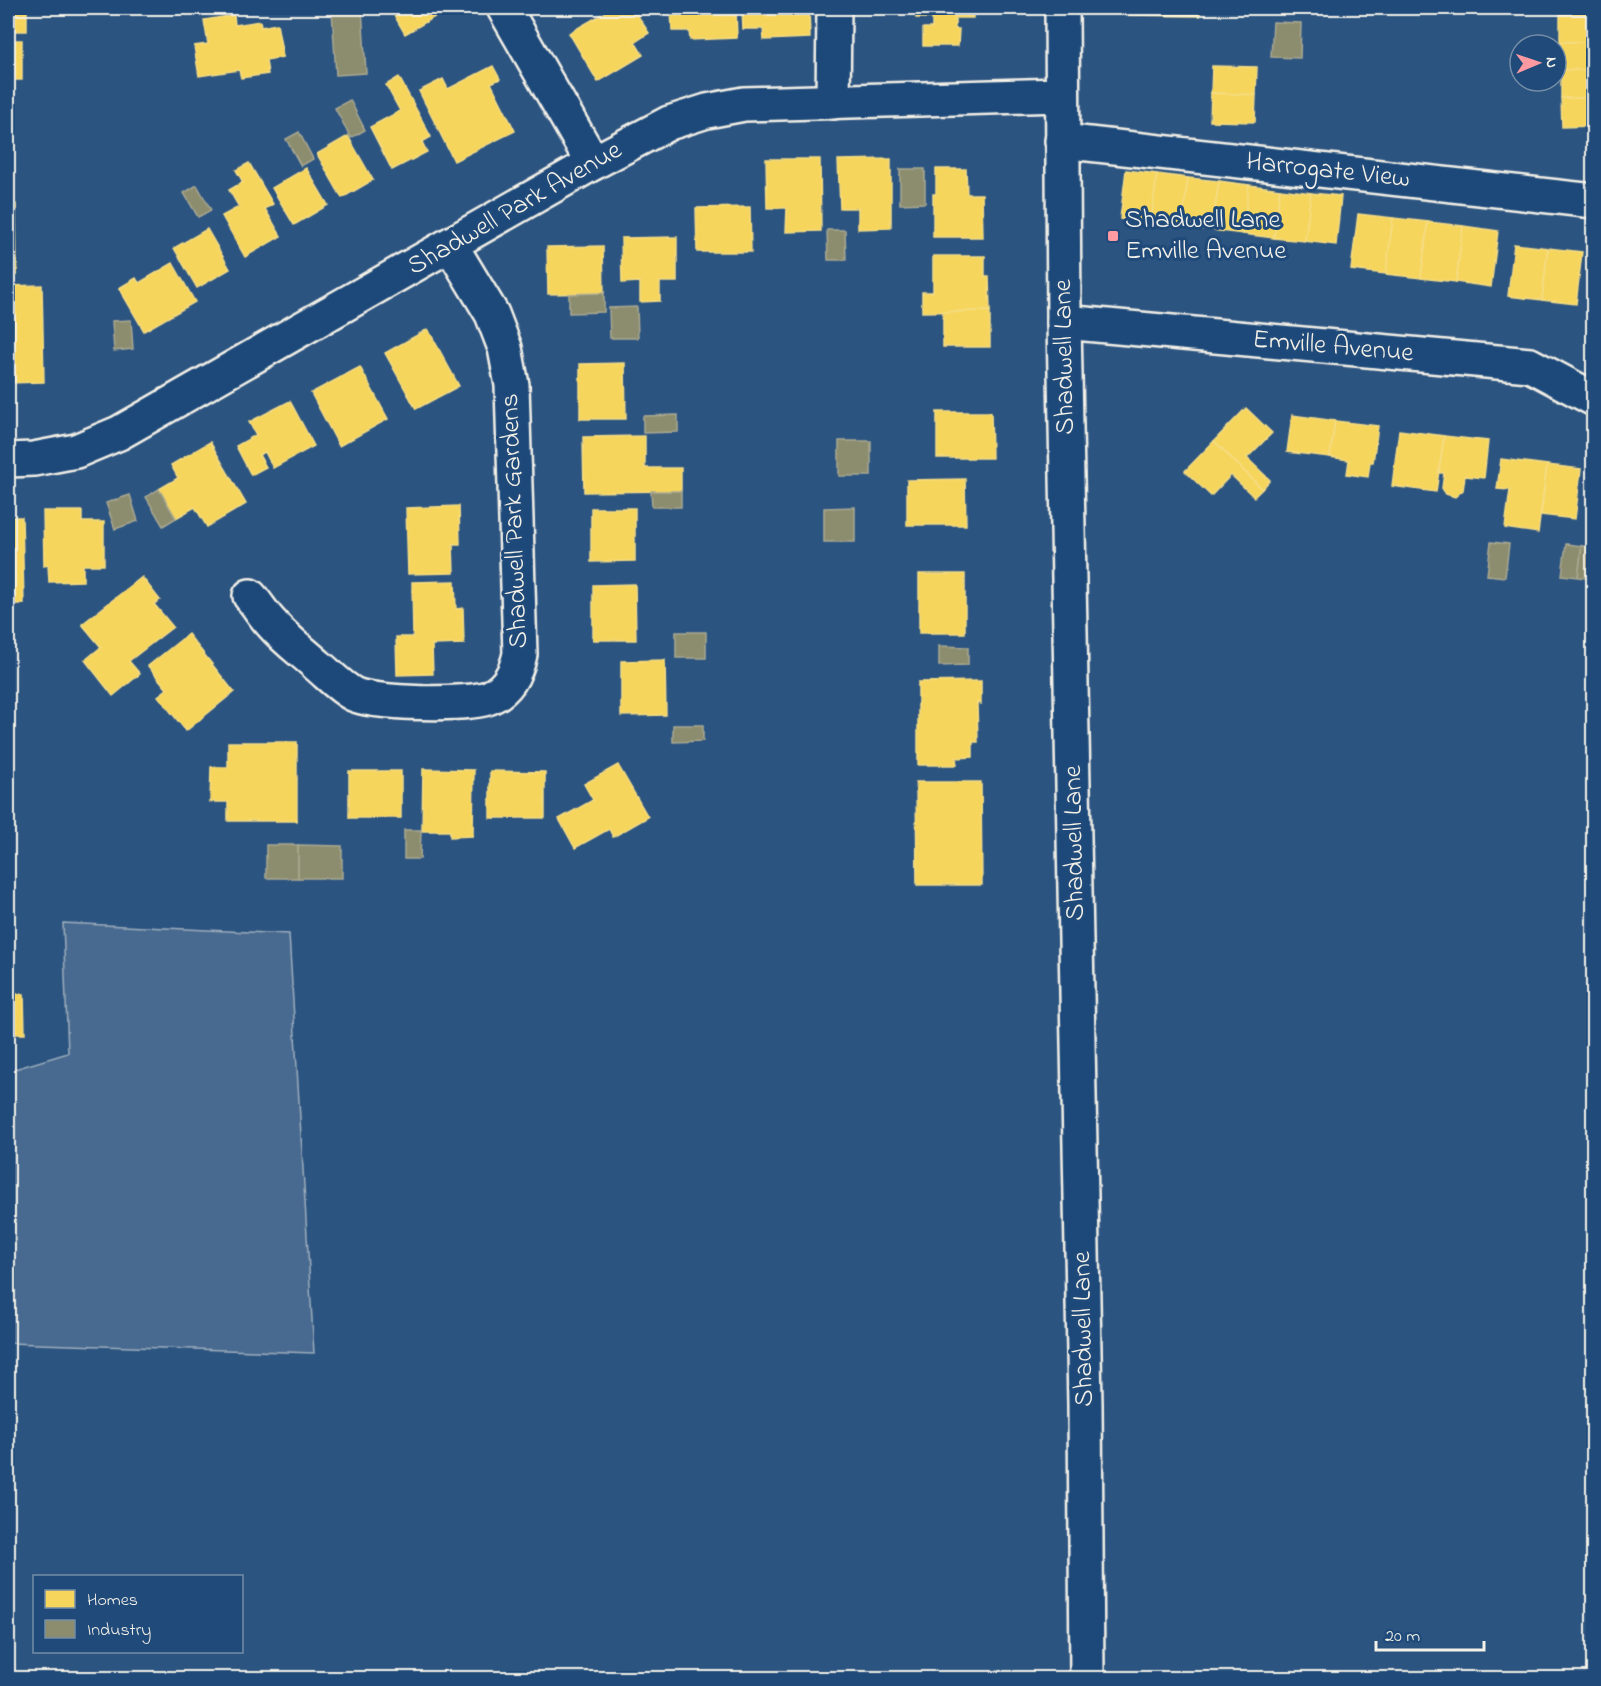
<svg xmlns="http://www.w3.org/2000/svg" width="1601" height="1686" viewBox="0 0 1601 1686" font-family="'Indie Flower',sans-serif">
<style>
.green{fill:#496b90;stroke:#9eaebc;stroke-width:1.5}
.homes{fill:#f6d55c;stroke:#f5dd86;stroke-width:1.5}
.industry{fill:#8c8c6e;stroke:#abaa93;stroke-width:1.5}
.lines{fill:none;stroke-linecap:round;stroke-linejoin:round}
.minor-casing{stroke:#f4f1e8;stroke-width:38}
.minor{stroke:#1f4a7a;stroke-width:33}
.poi-dot{fill:#ff9aa2;stroke:#1f4a7a;stroke-width:2}
.labels{text-anchor:middle;dominant-baseline:central;stroke-width:6;stroke-linejoin:round;paint-order:stroke}
.street-label{font-size:27px;fill:#f4f1e8;stroke:#1f4a7a}
.poi-label{font-size:27px;fill:#f4f1e8;stroke:#1f4a7a;text-anchor:start}
</style>
<rect width="100%" height="100%" fill="#2c5481"/>
<filter id="ink" filterUnits="userSpaceOnUse"><feTurbulence type="fractalNoise" baseFrequency=".0167" numOctaves="2"/><feDisplacementMap in="SourceGraphic" scale="12" xChannelSelector="R" yChannelSelector="G"/><feConvolveMatrix kernelMatrix="1 2 1 2 8 2 1 2 1" color-interpolation-filters="sRGB"/></filter>
<g filter="url(#ink)">
<path class="green" d="M63,923L289,934L314,1353L8,1343V1071L68,1053Z"/>
<g class="homes">
<rect x="8" y="8" width="19" height="23"/>
<path d="M390,8H443L445,11L405,34Z"/>
<path d="M613,8H633L649,33L635,42L643,55L598,82L569,33Z"/>
<path d="M671,8H736L737,38L690,40L689,31H672Z"/>
<path d="M742,8H809L810,38L764,40L763,29H743Z"/>
<path d="M916,8H973V18H955V29H959L958,46H923V28H932V18H916Z"/>
<path d="M1128,8H1200V16L1128,15Z"/>
<path d="M1560,8H1594V13L1560,14Z"/>
<path d="M1594,13V42H1560V14Z"/>
<path d="M234,15L235,25L260,21L261,27L277,24L283,57L266,60L268,74L241,78L239,70L199,76L194,46L208,44L204,20Z"/>
<path d="M8,40H22V80H10L11,116H8Z"/>
<path d="M1560,42H1594V70H1561Z"/>
<path d="M493,66L500,79L491,83L515,131L454,161L419,91L443,79L448,89Z"/>
<path d="M1212,66L1257,67L1256,95L1211,93Z"/>
<rect x="1561" y="70" width="33" height="28"/>
<path d="M399,77L431,137L422,142L427,152L392,170L370,127L400,111L386,85Z"/>
<path d="M1211,93L1256,95L1255,122L1210,121Z"/>
<path d="M1561,98H1594V126L1562,127Z"/>
<path d="M348,136L373,180L342,198L317,154Z"/>
<rect x="8" y="154" width="5" height="41"/>
<path d="M766,159H820L821,231L786,232L787,208H767Z"/>
<path d="M891,159V228L858,229V208H840L838,160Z"/>
<path d="M249,163L273,204L265,209L281,236L245,257L222,216L239,207L229,190L243,182L236,170Z"/>
<path d="M306,168L328,205L294,225L272,188Z"/>
<path d="M936,169H966L967,194H982L983,237H933V194H936Z"/>
<path d="M1126,170L1157,174L1151,223L1120,219Z"/>
<path d="M1157,174L1188,178L1182,227L1151,223Z"/>
<path d="M1188,178L1219,181L1212,230L1182,227Z"/>
<path d="M1219,181L1249,185L1243,234L1212,230Z"/>
<path d="M1249,185L1280,189L1274,238L1243,234Z"/>
<path d="M1280,189L1311,193L1305,241L1274,238Z"/>
<path d="M1311,193L1341,196L1336,245L1305,241Z"/>
<path d="M8,204H16L17,275H8Z"/>
<path d="M750,207L751,252H697L696,208Z"/>
<path d="M1358,214L1393,218L1386,274L1351,270Z"/>
<path d="M1393,218L1428,222L1421,278L1386,274Z"/>
<path d="M1428,222L1463,226L1456,282L1421,278Z"/>
<path d="M1463,226L1498,231L1491,287L1456,282Z"/>
<path d="M207,229L230,269L197,288L174,248Z"/>
<path d="M677,237V282H660V301L640,302V282L622,283L621,238Z"/>
<path d="M1514,244L1548,248L1542,300L1508,296Z"/>
<path d="M603,246L604,293L548,294L547,247Z"/>
<path d="M1548,248L1582,252L1576,304L1542,300Z"/>
<path d="M933,256H985V276H989L990,311L922,312V292H933Z"/>
<path d="M173,263L195,302L144,331L119,288L136,278L139,283Z"/>
<path d="M42,285L44,382L8,383V286Z"/>
<path d="M990,311V347H943V312Z"/>
<path d="M428,329L459,386L416,409L385,353Z"/>
<path d="M625,363L626,419H580V364Z"/>
<path d="M360,367L388,419L339,446L311,393Z"/>
<path d="M290,401L314,446L273,468L265,452L259,455L266,467L251,475L236,446L256,435L249,422Z"/>
<path d="M1246,408L1272,433L1247,458L1270,480L1262,489L1214,441Z"/>
<path d="M937,412H991L992,458H937Z"/>
<path d="M1292,415L1335,421L1330,457L1287,452Z"/>
<path d="M1335,421L1378,426L1373,462H1370L1368,477L1347,474L1349,460L1330,457Z"/>
<path d="M1399,430L1444,436L1436,492L1392,486Z"/>
<path d="M645,436V468H681V491L584,492L583,437Z"/>
<path d="M1444,436L1488,441L1484,478L1465,476L1463,490L1455,497L1446,494L1442,488L1444,473H1439Z"/>
<path d="M1214,441L1262,489L1254,497L1231,475L1211,496L1185,471Z"/>
<path d="M210,442L246,504L207,527L195,507L176,518L159,489L178,478L171,465Z"/>
<path d="M1501,459L1547,465L1538,533L1505,528L1510,490L1497,489Z"/>
<path d="M1547,465L1581,469L1575,519L1541,515Z"/>
<path d="M965,479L966,525H907V480Z"/>
<path d="M459,506L460,544H453L454,573L408,574L406,508Z"/>
<path d="M591,508H635V561L591,562Z"/>
<path d="M43,511H82V522H104V565H83V581L49,582L48,565L44,566Z"/>
<path d="M8,517H22L24,604H8Z"/>
<rect x="919" y="574" width="46" height="59"/>
<path d="M142,577L160,600L154,604L173,627L129,661L140,674L113,696L85,660L101,647L82,624Z"/>
<path d="M455,581L456,609L463,608L464,644L432,645L433,674L397,675L396,637H413L412,582Z"/>
<path d="M635,584L636,640H593V585Z"/>
<path d="M188,634L234,692L186,731L158,696L167,689L148,666Z"/>
<path d="M665,660L666,715L621,716V661Z"/>
<path d="M981,681V704L977,703L978,742H973V757L956,758L957,765H918V682Z"/>
<path d="M228,742H297V821H228V802H210L211,767H228Z"/>
<path d="M618,765L648,817L613,837L609,829L575,848L559,819L593,800L584,784Z"/>
<path d="M423,769L474,770L473,836L450,837V831H422Z"/>
<rect x="349" y="771" width="52" height="47"/>
<path d="M490,771L545,772V818H490Z"/>
<path d="M916,782H981L982,885H917Z"/>
<path d="M8,994H24L25,1034H8Z"/>
</g>
<g class="industry">
<path d="M362,8L366,73L336,75L332,10Z"/>
<path d="M1273,22L1301,23L1300,58L1271,57Z"/>
<path d="M350,100L365,130L351,138L335,108Z"/>
<path d="M299,132L313,159L301,166L286,139Z"/>
<path d="M900,169H925V203L900,204Z"/>
<path d="M197,185L211,210L198,217L184,193Z"/>
<path d="M827,230H845L846,260H828Z"/>
<path d="M604,293V312L569,313V294Z"/>
<path d="M637,307L638,338H610L609,308Z"/>
<path d="M131,320L133,349L114,351L112,321Z"/>
<path d="M678,415V432L643,433V416Z"/>
<rect x="839" y="441" width="32" height="35"/>
<path d="M159,489L176,518L163,526L146,497Z"/>
<path d="M651,491H681V507H652Z"/>
<path d="M130,495L138,521L115,529L106,503Z"/>
<path d="M855,507V542H824V508Z"/>
<path d="M1491,542L1509,544L1505,577L1487,575Z"/>
<path d="M1566,544L1582,546L1578,577L1562,575Z"/>
<path d="M1582,546L1594,547V579L1578,577Z"/>
<rect x="676" y="632" width="30" height="26"/>
<path d="M939,646L968,647V665L939,666Z"/>
<path d="M673,725H703V741L673,742Z"/>
<path d="M404,830H421L420,859H404Z"/>
<rect x="266" y="845" width="32" height="33"/>
<path d="M298,845L342,846V878H298Z"/>
</g>
<g class="lines">
<g class="minor-casing">
<g id="minor">
<path d="M504,8L593,163"/>
<path d="M1062,8L1064,322L1085,1404L1087,1678"/>
<path d="M833,102L834,8"/>
<path d="M1062,141L1594,201"/>
<path d="M1064,322L1530,365L1594,399"/>
<path d="M8,460L34,459L76,451L119,433L593,163L669,123L707,111L744,104L1061,95"/>
<path d="M250,596C258,605 264,616 273,625C286,640 303,652 317,665C329,675 340,687 353,694C373,704 470,706 490,697C508,689 516,673 520,654L512,385L505,348L492,314L451,246"/>
</g>
</g>
<use href="#minor" class="minor"/>
</g>
</g>
<rect class="poi-dot" x="1107" y="230" width="12" height="12" rx="3"/>
<g class="labels">
<g class="street-label">
<text transform="translate(1328 171) rotate(6)">Harrogate View</text>
<text transform="translate(515 209) rotate(-30)">Shadwell Park Avenue</text>
<text transform="translate(1333 347) rotate(5)">Emville Avenue</text>
<text transform="translate(1065 357) rotate(-91)">Shadwell Lane</text>
<text transform="translate(515 521) rotate(-92)">Shadwell Park Gardens</text>
<text transform="translate(1075 843) rotate(-91)">Shadwell Lane</text>
<text transform="translate(1084 1329) rotate(-91)">Shadwell Lane</text>
</g>
<g class="poi-label">
<text x="1125" y="220">Shadwell Lane<tspan x="1125" dy="31">Emville Avenue</tspan></text>
</g>
</g>
<rect width="1601" height="1686" fill="none" stroke="#1f4a7a" stroke-width="30"/>
<rect x="15" y="15" width="1571" height="1656" fill="none" stroke="#f4f1e8" stroke-width="2" filter="url(#ink)"/>
<rect x="33" y="1575" width="210" height="78" fill="#1f4a7a" stroke="#748da6" stroke-width="1.5"/>
<rect x="45" y="1590" width="30" height="18" fill="#f6d55c" stroke="#748da6" stroke-width="1.5"/>
<text x="87" y="1605" font-size="18" fill="#f4f1e8">Homes</text>
<rect x="45" y="1620" width="30" height="18" fill="#8c8c6e" stroke="#748da6" stroke-width="1.5"/>
<text x="87" y="1635" font-size="18" fill="#f4f1e8">Industry</text>
<g transform="translate(1538 63) rotate(88)"><circle r="28" fill="#1f4a7a" stroke="#748da6" stroke-width="1.5"/>
<path d="M0-4.5L10 22L0 15L-10 22Z" fill="#ff9aa2"/>
<text y="-9" font-size="16" font-weight="bold" text-anchor="middle" fill="#f4f1e8">N</text>
</g>
<path d="M1376 1641v9h108v-9" fill="none" stroke="#f4f1e8" stroke-width="3"/>
<text x="1385" y="1641" font-size="18" fill="#f4f1e8" stroke="#1f4a7a" stroke-width="4.5" paint-order="stroke">20 m</text>
</svg>
